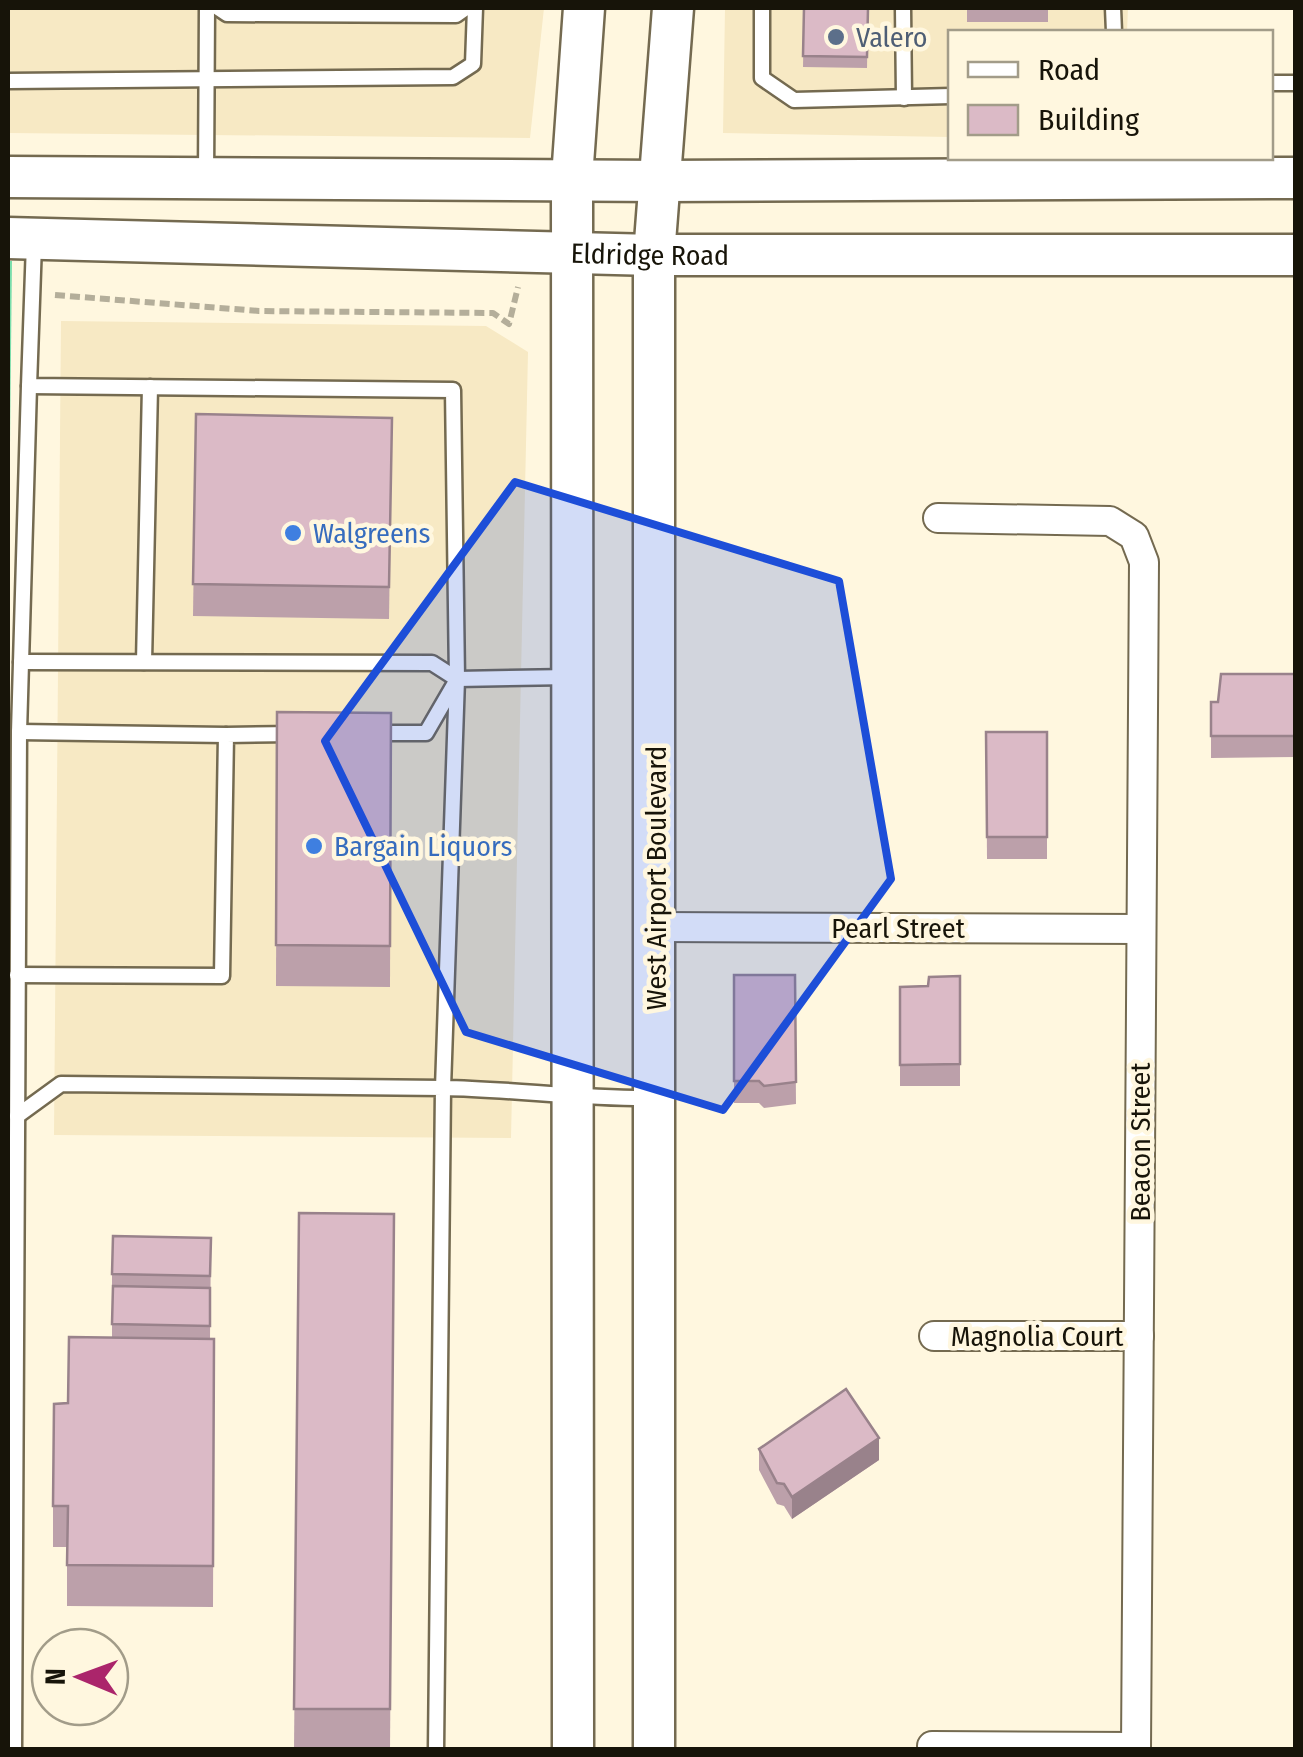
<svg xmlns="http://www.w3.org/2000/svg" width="1303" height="1757" viewBox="0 0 1303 1757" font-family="'Fira Sans Condensed',sans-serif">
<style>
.built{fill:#f7e9c4}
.green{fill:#7addab}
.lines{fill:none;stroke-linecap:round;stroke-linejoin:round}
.lane-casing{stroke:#746a50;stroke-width:19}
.street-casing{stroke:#746a50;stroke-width:32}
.secondary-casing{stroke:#746a50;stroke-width:45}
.path{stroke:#b4ae9a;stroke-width:6;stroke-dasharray:10 5;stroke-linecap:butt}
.lane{stroke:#fff;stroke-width:14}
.street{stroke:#fff;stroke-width:28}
.secondary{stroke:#fff;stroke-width:40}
.wall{fill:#bca0aa}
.shaded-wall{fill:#99828b}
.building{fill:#dbbac6;stroke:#99828b;stroke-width:2.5}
.marked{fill:#1d4ed8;fill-opacity:0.2;stroke:#1d4ed8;stroke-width:8;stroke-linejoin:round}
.service-dot{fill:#5c6f8a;stroke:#fff7df;stroke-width:4}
.shop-dot{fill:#3f7fe0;stroke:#fff7df;stroke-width:4}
.labels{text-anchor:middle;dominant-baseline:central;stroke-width:9;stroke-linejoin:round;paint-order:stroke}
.service-label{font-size:28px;fill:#4e5e75;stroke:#fff7df;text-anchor:start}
.street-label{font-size:28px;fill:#171409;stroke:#fff7df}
.shop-label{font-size:28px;fill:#366cbe;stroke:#fff7df;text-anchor:start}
</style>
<rect width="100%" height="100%" fill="#fff7df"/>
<g class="built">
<path d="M8,8H544L530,138L8,133Z"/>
<path d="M725,8H1128L1127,32H951L950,137L723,133Z"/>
<path d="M61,321L486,326L528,352L511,1138L54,1135Z"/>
</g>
<path class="green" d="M8,261H12L8,628Z"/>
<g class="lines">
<g class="lane-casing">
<g id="lane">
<path d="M218,8L227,14L456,15L466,8"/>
<path d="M762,8V78L794,100L951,96"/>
<path d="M903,8L904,98"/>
<path d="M1113,8L1114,32"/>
<path d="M8,81L453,77L473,64L475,8"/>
<path d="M1270,83H1296"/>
<path d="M206,177L207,8"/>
<path d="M34,243L29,386L453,390L457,679L443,1088C513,1089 581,1099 652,1098"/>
<path d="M21,662L432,663L457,679L570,677"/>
<path d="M144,662L150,387"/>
<path d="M19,732L226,735"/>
<path d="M375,733H426L455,683"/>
<path d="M17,975L222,976L226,735L294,734"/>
<path d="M17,1116L61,1084L443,1088L436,1750"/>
<path d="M14,1750L19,732L29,386"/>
</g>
</g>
<g class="street-casing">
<g id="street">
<path d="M938,518L1110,521L1134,536L1144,562L1136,1750"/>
<path d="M657,927L1140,929"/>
<path d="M934,1336H1139"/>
<path d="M932,1746L1136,1747"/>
</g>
</g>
<g class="secondary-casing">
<g id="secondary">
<path d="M8,177L662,181L1296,178"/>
<path id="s1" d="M8,238L654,255H1296"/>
<path d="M573,1750L572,178L584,8"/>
<path d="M654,1750V255L673,8"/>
</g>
</g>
<path class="path" d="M55,295L259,311L493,313L509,324L518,287"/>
<use href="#lane" class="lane"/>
<use href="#street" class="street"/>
<use href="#secondary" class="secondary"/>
</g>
<g class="wall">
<path d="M804,8H868L867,68L803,67Z"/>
<rect x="967" y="8" width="81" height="14"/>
<path d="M196,414L392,418L389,619L193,616Z"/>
<path d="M1296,674V757L1211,758V702H1218Z"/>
<path d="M277,712L391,713L390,987L276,986Z"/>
<path d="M986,732H1047V859H987Z"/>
<path d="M734,975H795L796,1104L764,1108L759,1103H734Z"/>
<path d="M960,976V1086H900V987L928,986Z"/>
<path d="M299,1213L394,1214L390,1750H294Z"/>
<path d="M211,1238L210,1339H214L213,1607L67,1606V1547H53V1506L68,1403L112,1338V1274Z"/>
<path d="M759,1449L879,1460L792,1519L784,1506L777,1504L759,1470Z"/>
</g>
<path class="shaded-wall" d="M879,1438V1460L792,1519V1497Z"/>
<g class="building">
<path d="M804,8H868L867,57L803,56Z"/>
<path d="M196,414L392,418L389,587L193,584Z"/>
<path d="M1221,674H1296V736H1211V702H1218Z"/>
<path d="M277,712L391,713L390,946L276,945Z"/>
<path d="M986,732H1047V837H987Z"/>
<path d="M734,975H795L796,1082L764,1086L759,1081H734Z"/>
<path d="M960,976V1064L900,1065V987L928,986L929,977Z"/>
<path d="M299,1213L394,1214L390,1709H294Z"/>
<path d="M113,1236L211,1238L210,1276L112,1274Z"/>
<path d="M113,1286L210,1288V1326L112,1324Z"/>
<path d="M69,1337L214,1339L213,1566L67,1565L68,1506H53L54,1404L68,1403Z"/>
<path d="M846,1389L879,1438L792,1497L784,1484L777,1483L759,1449Z"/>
</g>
<path class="marked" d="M515,482L839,581L891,879L723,1110L466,1032L325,741Z"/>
<circle class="service-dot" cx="836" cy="37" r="10"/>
<g class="shop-dot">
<circle cx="293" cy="533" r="10"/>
<circle cx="314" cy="846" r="10"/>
</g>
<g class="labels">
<g class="service-label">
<text x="856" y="37">Valero</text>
</g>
<g class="street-label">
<text stroke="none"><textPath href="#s1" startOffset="642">Eldridge Road</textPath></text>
<text transform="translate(656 878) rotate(-90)">West Airport Boulevard</text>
<text x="898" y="928">Pearl Street</text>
<text transform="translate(1140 1142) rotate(-90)">Beacon Street</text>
<text x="1037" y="1336">Magnolia Court</text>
</g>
<g class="shop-label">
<text x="313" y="533">Walgreens</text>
<text x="334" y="846">Bargain Liquors</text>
</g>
</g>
<rect width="1303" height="1757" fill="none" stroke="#171409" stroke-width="20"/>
<rect x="948" y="30" width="325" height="130" fill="#fff7df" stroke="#a29c89" stroke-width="2.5"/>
<rect x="968" y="62" width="50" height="15" fill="#ffffff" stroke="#a29c89" stroke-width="2.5"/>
<text x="1038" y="80" font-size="30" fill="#171409">Road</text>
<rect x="968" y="105" width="50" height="30" fill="#dbbac6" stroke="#a29c89" stroke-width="2.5"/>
<text x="1038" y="130" font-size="30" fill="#171409">Building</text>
<g transform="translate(80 1677) rotate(271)"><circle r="48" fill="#fff7df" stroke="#a29c89" stroke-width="2.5"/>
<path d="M0-8L18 38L0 25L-18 38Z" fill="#ab256b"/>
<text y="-15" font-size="28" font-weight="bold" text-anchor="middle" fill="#171409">N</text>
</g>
</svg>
